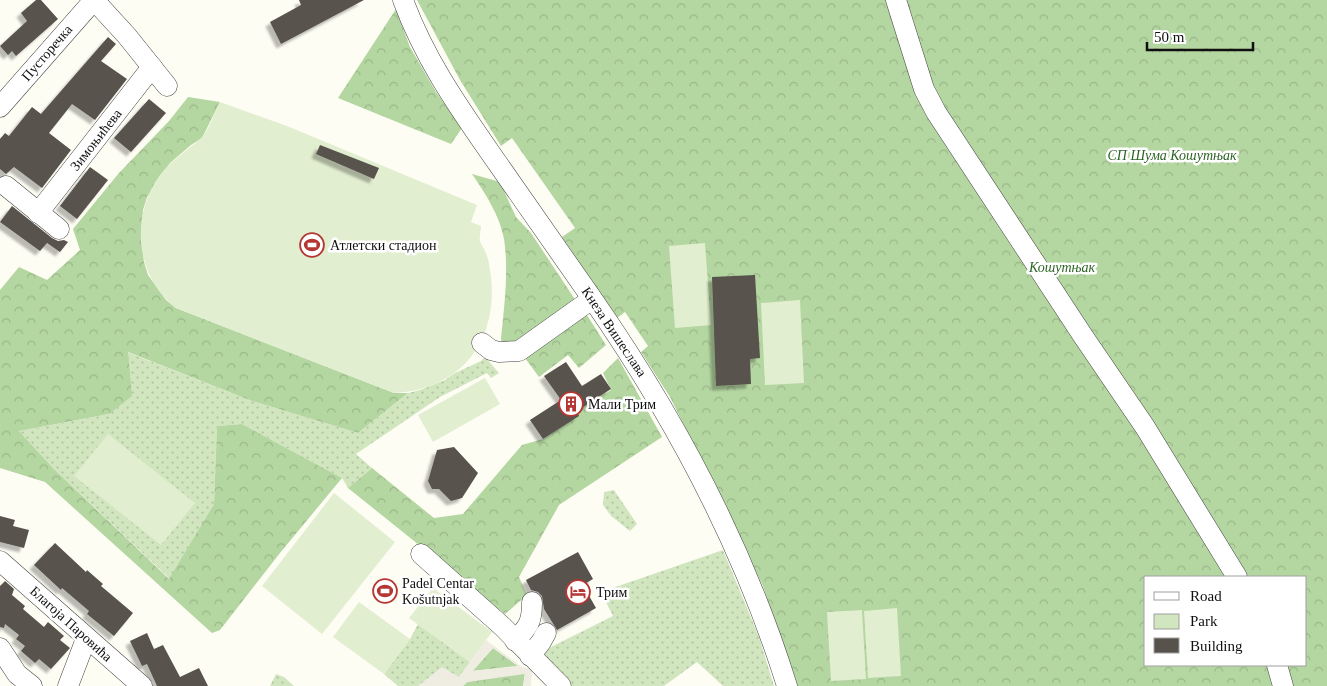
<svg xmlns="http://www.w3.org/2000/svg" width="1327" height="686" viewBox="0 0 1327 686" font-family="Georgia,serif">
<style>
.green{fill:url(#green-dots)}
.forest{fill:url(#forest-crowns);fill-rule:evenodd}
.pitch{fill:#e2eed0}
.plaza{fill:#efece2;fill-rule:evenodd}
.building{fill:#58524d;filter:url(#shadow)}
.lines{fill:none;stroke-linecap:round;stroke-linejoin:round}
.minor-casing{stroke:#434343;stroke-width:21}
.minor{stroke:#fff;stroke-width:20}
.labels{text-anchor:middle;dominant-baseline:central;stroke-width:5;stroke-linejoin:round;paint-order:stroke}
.street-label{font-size:14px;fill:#101010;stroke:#fff}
.park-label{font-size:14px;font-style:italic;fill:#2d6325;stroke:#fff}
.poi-label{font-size:14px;fill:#101010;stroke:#fff;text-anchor:start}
</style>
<defs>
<pattern id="green-dots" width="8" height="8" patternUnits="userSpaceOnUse" patternTransform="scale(1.25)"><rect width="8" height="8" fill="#d1e6bf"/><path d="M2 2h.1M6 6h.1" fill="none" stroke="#b2c4a3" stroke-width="1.8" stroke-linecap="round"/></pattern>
<pattern id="forest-crowns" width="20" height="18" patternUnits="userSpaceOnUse" patternTransform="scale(1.25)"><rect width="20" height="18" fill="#b4d6a0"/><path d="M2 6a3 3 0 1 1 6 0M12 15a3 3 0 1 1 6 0" fill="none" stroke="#9ab789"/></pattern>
<filter id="shadow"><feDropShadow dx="-4.5" dy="4.5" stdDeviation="1" flood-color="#0004"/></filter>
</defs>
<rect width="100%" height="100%" fill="#fefdf4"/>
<g class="green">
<path d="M127,352L252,401L358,433L408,393L420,390L445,380L455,373L481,361L485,357L499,373L491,378L487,373L440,397L356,454L372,468L348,488L342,478L242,424L217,426L214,504L170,579L54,469L19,431L109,414Z"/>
<path d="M614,490L637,524L630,531L611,516L603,505L604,492Z"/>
<path d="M723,550L759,637L774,686H723L697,662L664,686H570L541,657L543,651L613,616L601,592Z"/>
<path d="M418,624L470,662L459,677L418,686H398L384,674L410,639Z"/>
<path d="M276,674L284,677L294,686H270Z"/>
</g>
<g class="forest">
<path d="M417,0H1327V686H796L763,586L670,397L641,352L648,346L625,312L617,318L562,237L575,228L512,138L501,146L460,80ZM1146,577H1306V665H1146Z"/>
<path d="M396,9L410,47L436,92L462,128L451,144L338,98Z"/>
<path d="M188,97L220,102L202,138L191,145L170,163L147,197L143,210L141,237L144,262L148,275L166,300L176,308L394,393H408L358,433L252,401L128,352L132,396L109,414L19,431L54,469L169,579L214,504L217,426L242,424L342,478L280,553L220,630L212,633L45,482L0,468V290L19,267L47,280L80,250L73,229L119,173L169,121Z"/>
<path d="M472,174L500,182L516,217L531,233L578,304L518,346L503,347L501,339C504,308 509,271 504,239C500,216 485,193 472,174Z"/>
<path d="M585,312L606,345L579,368L568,355L539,377L522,354Z"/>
<path d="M618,358L662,437L559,505L519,577L527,595L505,614L348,488L372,468L434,518L463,514L522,445L543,439L578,416L577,410L611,390L603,373Z"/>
<path d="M493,648L518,666L472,671Z"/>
<path d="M525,673L523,686H463L467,682Z"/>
</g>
<g class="pitch">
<path d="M220,102L287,126L477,205L471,222L481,226C481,231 479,237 480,241C481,245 484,248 485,251C489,259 490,269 491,277C498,342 460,390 394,393L176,308C135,277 130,215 160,175C171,160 187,151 200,139C208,133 215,111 220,102Z"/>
<path d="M705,243L711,325L675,328L669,246Z"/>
<path d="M800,300L804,383L765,385L761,303Z"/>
<path d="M485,378L500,404L433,442L418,415Z"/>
<path d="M108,434L195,503L161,545L74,476Z"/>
<path d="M334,493L395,542L322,634L262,586Z"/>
<path d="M433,588L492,632L470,662L409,618Z"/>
<path d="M359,602L410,639L384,674L333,637Z"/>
<path d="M897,608L901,676L868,678L864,611Z"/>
<path d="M862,610L866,679L831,681L827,612Z"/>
</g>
<path class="plaza" d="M486,640L522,667L532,669L531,686H523L525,674L467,682L463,686H418L442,667L459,677ZM493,648L518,666L473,671Z"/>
<g class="building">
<path d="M36,0H41L58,19L16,56L12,51L8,55L0,46L27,21L21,13Z"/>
<path d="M299,0H364L281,44L270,22L301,5Z"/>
<path d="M108,37L116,44L101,61L127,79L95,120L72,104L49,133L71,150L42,188L14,167L6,174L0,169V139L5,133L9,136L32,107L41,114Z"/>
<path d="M149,99L166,113L131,152L114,138Z"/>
<path d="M320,145L379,168L374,179L316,154Z"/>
<path d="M90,167L108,180L77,219L60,206Z"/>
<path d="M12,206L52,238L58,241L64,240L68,242L60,252L47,243L40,251L0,222Z"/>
<path d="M755,275L760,358L750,359L751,384L716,386L712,277Z"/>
<path d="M566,362L582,386L601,374L611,389L577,411L579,416L543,439L530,420L561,400L544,376Z"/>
<path d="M454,447L478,473L462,498L451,501L439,489H432L428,481L437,450Z"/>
<path d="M0,516L15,520L13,526L29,530L24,548L0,542Z"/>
<path d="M55,543L86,572L87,570L103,584L101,586L133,613L114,636L87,614L89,611L62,588L61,590L34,565Z"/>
<path d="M578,552L593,579L583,585L596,608L557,630L544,609L542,596L538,592L531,590L526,580Z"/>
<path d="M5,581L14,589L12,595L25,606L23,609L44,627L48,622L64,636L60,640L70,648L51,669L39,659L35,663L21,651L25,646L16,639L19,635L5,624L4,628L0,627V586Z"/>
<path d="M147,633L154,649L163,645L180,677L199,668L208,686H157L147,664L142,666L130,641Z"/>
</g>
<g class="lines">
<g class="minor-casing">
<g id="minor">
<path d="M94,0L127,36L167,86"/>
<path d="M403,0C424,57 455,102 489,151C523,200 557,249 591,297C674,416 744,548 787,686"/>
<path d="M896,0L924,89L936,112L1083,336L1145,427L1237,577"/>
<path d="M0,107L94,0"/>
<path d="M6,186L59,229"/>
<path d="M38,213L152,67"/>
<path d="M482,343L491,350L499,352L519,351L592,299"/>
<path d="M421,554L503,627L561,686"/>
<path d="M0,561L142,686"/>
<path d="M515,641C529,626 532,622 532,602"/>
<path d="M0,648L17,674L32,686"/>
<path d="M530,656L541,642L546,633"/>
<path d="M1277,665L1283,686"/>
<path d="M68,686L86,639"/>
</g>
</g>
<use href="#minor" class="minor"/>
</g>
<defs>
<g id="stadium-ring" transform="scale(1.25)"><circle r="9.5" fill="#fff" stroke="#b43733" stroke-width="1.5"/><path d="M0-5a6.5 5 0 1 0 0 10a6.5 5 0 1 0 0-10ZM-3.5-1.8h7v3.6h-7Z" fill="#b43733"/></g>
<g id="building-ring" transform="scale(1.25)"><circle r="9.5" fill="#fff" stroke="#b43733" stroke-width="1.5"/><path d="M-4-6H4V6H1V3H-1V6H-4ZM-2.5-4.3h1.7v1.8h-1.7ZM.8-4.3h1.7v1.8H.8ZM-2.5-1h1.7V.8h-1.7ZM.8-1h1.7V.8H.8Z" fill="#b43733"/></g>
<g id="hotel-ring" transform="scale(1.25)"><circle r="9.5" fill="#fff" stroke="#b43733" stroke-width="1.5"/><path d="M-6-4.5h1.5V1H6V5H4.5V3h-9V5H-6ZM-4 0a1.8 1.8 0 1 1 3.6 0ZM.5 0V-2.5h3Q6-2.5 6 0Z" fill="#b43733"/></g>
</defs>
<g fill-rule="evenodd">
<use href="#stadium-ring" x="312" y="245"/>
<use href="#building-ring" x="571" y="404"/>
<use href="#stadium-ring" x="385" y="591"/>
<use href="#hotel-ring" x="578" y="592"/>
</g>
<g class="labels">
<g class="street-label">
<text transform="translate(47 53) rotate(-49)">Пусторечка</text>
<text transform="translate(96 140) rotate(-52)">Зимоњићева</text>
<text transform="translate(614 332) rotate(56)">Кнеза Вишеслава</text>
<text transform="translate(71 624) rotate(42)">Благоја Паровића</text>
</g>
<g class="park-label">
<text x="1172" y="155">СП Шума Кошутњак</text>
<text x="1062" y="267">Кошутњак</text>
</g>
<g class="poi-label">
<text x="330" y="245">Атлетски стадион</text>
<text x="588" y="404">Мали Трим</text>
<text x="402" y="583">Padel Centar<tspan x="402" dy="16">Košutnjak</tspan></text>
<text x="596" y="592">Трим</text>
</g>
</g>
<rect x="1144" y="576" width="162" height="90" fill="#ffffff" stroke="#9f9f9f"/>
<rect x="1154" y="592" width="25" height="8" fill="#ffffff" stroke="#9f9f9f"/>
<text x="1190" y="601" font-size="15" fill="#101010">Road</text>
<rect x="1154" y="614" width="25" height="15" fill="#d1e6bf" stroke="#9f9f9f"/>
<text x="1190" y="626" font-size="15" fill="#101010">Park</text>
<rect x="1154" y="638" width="25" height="15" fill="#58524d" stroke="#9f9f9f"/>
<text x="1190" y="651" font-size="15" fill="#101010">Building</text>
<path d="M1147 42v8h106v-8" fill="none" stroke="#101010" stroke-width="2.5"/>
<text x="1154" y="42" font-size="15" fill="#101010" stroke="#ffffff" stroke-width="4" paint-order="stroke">50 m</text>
</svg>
